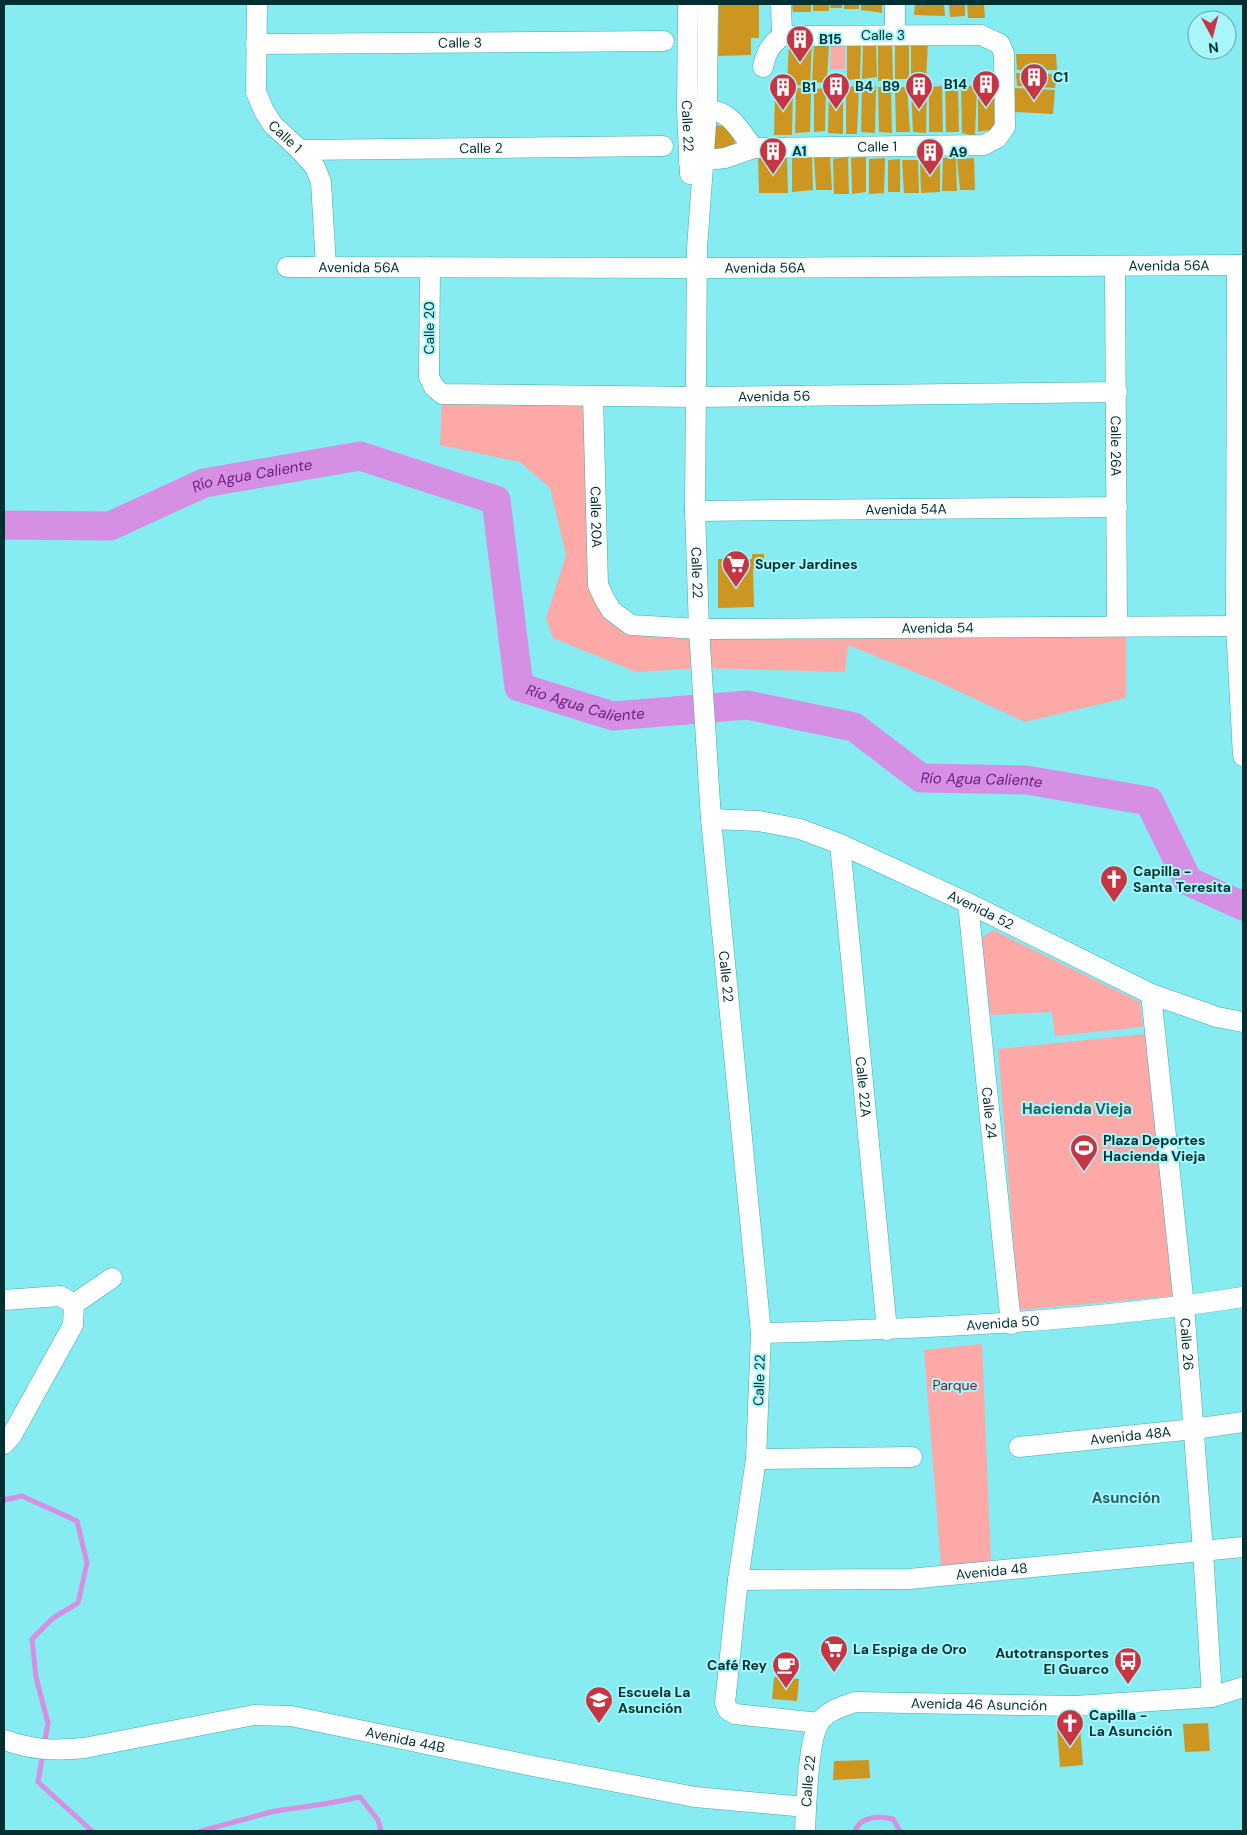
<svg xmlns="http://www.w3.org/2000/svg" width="1247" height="1835" viewBox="0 0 1247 1835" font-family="'DM Sans',sans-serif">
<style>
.green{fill:#fca9a8}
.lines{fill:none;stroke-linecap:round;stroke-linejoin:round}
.stream{stroke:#d590e4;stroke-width:5}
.river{stroke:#d590e4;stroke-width:29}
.building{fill:#cd9621}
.minor-casing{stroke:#3faab0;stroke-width:21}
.minor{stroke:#fff;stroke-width:20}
.labels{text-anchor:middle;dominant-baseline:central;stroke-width:4;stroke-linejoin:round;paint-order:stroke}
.street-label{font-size:14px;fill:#002f31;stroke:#a7f6fa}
.poi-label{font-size:14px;font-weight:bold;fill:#002f31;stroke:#a7f6fa;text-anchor:start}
.park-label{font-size:14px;fill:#7d1824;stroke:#a7f6fa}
.water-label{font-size:15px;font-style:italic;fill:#701c80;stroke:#a7f6fa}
.neighbourhood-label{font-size:15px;font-weight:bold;fill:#265d60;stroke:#a7f6fa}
</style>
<rect width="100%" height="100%" fill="#86ecf2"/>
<g class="green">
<path d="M831,43L845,44V69H830Z"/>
<path d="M442,394L593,397L598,584L621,619L1126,626V698L1025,722L934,680L848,645L845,672L702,668L636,672L553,638L546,618L566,555L550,488L520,462L440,445Z"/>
<path d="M993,930L1140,1002L1143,1027L1055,1036L1052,1012L991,1015L980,939Z"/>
<path d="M1145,1034L1175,1296L1019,1310L998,1049Z"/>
<path d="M982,1344L991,1563L941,1566L924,1350Z"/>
</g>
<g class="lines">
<g class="stream">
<path d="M4,1500L22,1496L77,1521L87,1563L78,1603L53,1618L32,1639L36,1677L48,1723L44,1745"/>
<path d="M43,1753L38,1782L92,1831"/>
<path d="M201,1831L275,1811L324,1804L360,1797L378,1820L381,1831"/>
<path d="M855,1831C862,1815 879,1816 893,1819L900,1831"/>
</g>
<path class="river" id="s1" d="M4,525L110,526L204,483L360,456L496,500L519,687L613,716L747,705L854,727L921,778L1026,780L1149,801L1188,881L1243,906"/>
</g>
<g class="building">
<path d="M719,4H759V38H751V55L718,56Z"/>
<path d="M792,4H811V12H793Z"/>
<rect x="813" y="4" width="16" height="7"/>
<rect x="830" y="4" width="12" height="4"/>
<rect x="844" y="4" width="15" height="5"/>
<path d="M861,4H882V13L861,10Z"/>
<path d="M915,4H944L945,16L914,15Z"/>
<path d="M949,4H965V16L950,17Z"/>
<path d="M967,4H984L985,18H968Z"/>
<rect x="895" y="39" width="14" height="40"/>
<path d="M911,41L928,42L926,81L911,82Z"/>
<path d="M789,42H812L810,86L787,84Z"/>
<path d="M829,42L827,82L812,83L814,43Z"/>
<path d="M861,43L860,79L847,80V44Z"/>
<path d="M863,45H876L877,77L862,79Z"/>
<path d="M878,45H892L893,80L878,81Z"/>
<path d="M1016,54H1056L1057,70H1017Z"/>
<path d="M1016,73L1057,74L1055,88L1017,86Z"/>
<path d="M958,85L959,132H946L945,86Z"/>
<path d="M994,85V129L978,132V86Z"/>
<path d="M859,86L857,134H846V87Z"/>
<path d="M862,86H876L875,133L861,132Z"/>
<path d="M927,86L926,133L913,132L911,87Z"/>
<path d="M942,86L943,132H929V87Z"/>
<path d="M961,86H977L975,136L962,133Z"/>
<path d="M793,87L792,135H774L775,88Z"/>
<path d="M829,87H843V134L828,133Z"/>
<path d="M878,87H891L892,133L879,132Z"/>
<path d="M895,87H907L910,132H896Z"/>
<path d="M796,88H811L810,132L795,133Z"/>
<path d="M826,88L825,131L814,132V89Z"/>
<path d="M1015,88L1055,90L1053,114L1014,112Z"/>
<path d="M711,124L734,128L735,150L710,151Z"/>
<path d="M758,156H787L788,193H759Z"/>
<path d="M812,157L813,190L792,192V158Z"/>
<path d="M814,157H830L832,190H816Z"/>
<path d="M848,157L849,194H834L833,159Z"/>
<path d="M866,157V192L852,194L851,158Z"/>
<path d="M956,157L957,191H942L943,158Z"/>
<path d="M885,158L884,193L869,194V159Z"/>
<path d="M940,158V192L921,193L920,159Z"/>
<path d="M974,158L975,190H960L957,159Z"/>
<path d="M900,159V192H888V160Z"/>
<path d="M902,160H918L919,193H904Z"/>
<path d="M752,554H764V568L753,569L754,607L718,608V559H752Z"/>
<path d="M774,1677L799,1679L797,1701L772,1699Z"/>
<path d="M1208,1723L1210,1751L1185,1752L1183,1724Z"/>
<path d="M1080,1727L1083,1765L1060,1767L1057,1729Z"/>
<path d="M869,1760L870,1778L833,1780L834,1761Z"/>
</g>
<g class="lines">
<g class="minor-casing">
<g id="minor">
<path id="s2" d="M257,4L256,92L264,111L273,125L300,150L315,167L321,182L326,266"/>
<path id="s3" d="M688,4L687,111L690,174"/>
<path id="s4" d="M708,4L707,111L697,248L695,511L699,629L711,819L761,1333L756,1459L738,1580L725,1703L728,1710L735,1714L819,1723"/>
<path d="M781,4L782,36"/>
<path d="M895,4V35"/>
<path id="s5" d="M256,44L664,41"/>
<path d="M695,111C701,111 708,110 715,111C733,114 742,135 754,148"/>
<path id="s6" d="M300,150L663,146"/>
<path id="s7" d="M689,162L725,158L754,148L984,145L997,138L1005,127L1004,54L1000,44L981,35L782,36C770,45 766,53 763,67"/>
<path d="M1237,265L1236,626L1243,756"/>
<path id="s8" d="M1115,266L1117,626"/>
<path id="s9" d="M287,267L697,268L1243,265"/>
<path id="s10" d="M430,267L429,377L434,387L442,394L695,397L1117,392"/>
<path id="s11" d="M593,397L598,585L604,598L611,610L631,625L699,629L1243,626"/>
<path id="s12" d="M695,511L1117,507"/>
<path id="s13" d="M711,819L759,821L800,829L840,844L968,903L1151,994L1217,1017L1243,1022"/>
<path id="s14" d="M840,844L887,1330"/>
<path id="s15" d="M968,903L1011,1324"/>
<path id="s16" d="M1151,994L1184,1306L1203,1551L1212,1697"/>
<path d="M4,1300L60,1296L74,1304"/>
<path d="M74,1304L112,1278"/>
<path id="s17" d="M761,1333C923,1329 1084,1322 1243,1297"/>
<path d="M4,1444L12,1435L73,1325L74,1304"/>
<path id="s18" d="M1019,1447L1194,1429L1243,1422"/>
<path d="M756,1459L912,1457"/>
<path id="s19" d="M738,1580L909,1579L1243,1547"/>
<path id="s20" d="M4,1740C34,1750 52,1751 84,1748L254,1715L291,1716L533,1766L695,1797L806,1807"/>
<path id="s21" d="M805,1831C806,1809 808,1740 819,1723C826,1711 843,1706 855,1702L1075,1706L1212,1697L1243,1687"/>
</g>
</g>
<use href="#minor" class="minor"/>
</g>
<defs>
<g id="building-pin" transform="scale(1.4375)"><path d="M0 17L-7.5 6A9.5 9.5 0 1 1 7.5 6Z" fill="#c53543" stroke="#a7f6fa"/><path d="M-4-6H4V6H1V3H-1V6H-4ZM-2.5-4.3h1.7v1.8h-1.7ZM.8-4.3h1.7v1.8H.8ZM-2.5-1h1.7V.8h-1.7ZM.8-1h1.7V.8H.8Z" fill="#fff"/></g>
<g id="supermarket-pin" transform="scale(1.4375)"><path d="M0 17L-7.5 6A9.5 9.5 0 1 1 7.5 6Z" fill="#c53543" stroke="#a7f6fa"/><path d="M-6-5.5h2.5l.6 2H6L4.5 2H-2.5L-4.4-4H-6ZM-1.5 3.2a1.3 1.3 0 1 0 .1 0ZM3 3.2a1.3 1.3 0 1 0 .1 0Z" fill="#fff"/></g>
<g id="church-pin" transform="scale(1.4375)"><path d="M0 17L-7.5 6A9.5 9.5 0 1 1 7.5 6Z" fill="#c53543" stroke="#a7f6fa"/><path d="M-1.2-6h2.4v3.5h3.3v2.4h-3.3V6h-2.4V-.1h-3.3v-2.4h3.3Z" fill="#fff"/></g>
<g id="stadium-pin" transform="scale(1.4375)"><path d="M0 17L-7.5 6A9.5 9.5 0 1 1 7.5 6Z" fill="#c53543" stroke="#a7f6fa"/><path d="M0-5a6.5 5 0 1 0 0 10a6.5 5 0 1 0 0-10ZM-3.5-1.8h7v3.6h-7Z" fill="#fff"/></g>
<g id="bus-pin" transform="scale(1.4375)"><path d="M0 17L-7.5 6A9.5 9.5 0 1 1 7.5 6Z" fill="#c53543" stroke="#a7f6fa"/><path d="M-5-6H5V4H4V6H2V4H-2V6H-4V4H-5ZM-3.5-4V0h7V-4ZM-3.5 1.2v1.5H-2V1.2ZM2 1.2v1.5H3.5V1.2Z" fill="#fff"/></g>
<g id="cafe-pin" transform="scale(1.4375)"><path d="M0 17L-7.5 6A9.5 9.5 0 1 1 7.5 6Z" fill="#c53543" stroke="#a7f6fa"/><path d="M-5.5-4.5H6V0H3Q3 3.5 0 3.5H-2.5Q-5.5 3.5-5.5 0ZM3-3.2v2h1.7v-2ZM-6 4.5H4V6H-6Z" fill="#fff"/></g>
<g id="school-pin" transform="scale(1.4375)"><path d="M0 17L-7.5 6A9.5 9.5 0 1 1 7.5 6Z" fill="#c53543" stroke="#a7f6fa"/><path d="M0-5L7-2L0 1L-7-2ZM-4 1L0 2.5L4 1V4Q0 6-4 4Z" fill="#fff"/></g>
</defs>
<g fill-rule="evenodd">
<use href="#building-pin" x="800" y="39"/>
<use href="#building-pin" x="1034" y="77"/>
<use href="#building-pin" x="986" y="84"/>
<use href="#building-pin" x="836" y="86"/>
<use href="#building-pin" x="919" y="86"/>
<use href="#building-pin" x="783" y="87"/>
<use href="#building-pin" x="773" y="151"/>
<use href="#building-pin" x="930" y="152"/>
<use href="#supermarket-pin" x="736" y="564"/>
<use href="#church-pin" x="1114" y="879"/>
<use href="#stadium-pin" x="1084" y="1148"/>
<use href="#supermarket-pin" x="834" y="1649"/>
<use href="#bus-pin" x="1128" y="1661"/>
<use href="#cafe-pin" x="786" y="1665"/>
<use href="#school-pin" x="599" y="1700"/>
<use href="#church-pin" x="1070" y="1723"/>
</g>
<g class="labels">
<g class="street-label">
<text x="883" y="35">Calle 3</text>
<text stroke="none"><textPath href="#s5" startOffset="204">Calle 3</textPath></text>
<text stroke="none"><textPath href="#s3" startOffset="122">Calle 22</textPath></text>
<text stroke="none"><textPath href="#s2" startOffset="142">Calle 1</textPath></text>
<text stroke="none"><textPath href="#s7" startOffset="190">Calle 1</textPath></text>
<text stroke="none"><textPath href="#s6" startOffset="181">Calle 2</textPath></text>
<text stroke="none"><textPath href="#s9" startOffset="882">Avenida 56A</textPath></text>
<text stroke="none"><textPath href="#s9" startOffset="72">Avenida 56A</textPath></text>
<text stroke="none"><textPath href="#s9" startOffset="478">Avenida 56A</textPath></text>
<text transform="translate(429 328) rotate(-90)">Calle 20</text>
<text stroke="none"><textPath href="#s10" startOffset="464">Avenida 56</textPath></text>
<text stroke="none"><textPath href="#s8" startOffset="180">Calle 26A</textPath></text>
<text stroke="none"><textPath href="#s12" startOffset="211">Avenida 54A</textPath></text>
<text stroke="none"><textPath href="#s11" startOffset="120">Calle 20A</textPath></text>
<text stroke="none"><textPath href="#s4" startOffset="569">Calle 22</textPath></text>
<text stroke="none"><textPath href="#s11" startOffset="548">Avenida 54</textPath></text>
<text stroke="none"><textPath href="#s13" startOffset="288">Avenida 52</textPath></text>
<text stroke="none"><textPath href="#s4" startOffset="974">Calle 22</textPath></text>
<text stroke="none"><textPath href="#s14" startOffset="244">Calle 22A</textPath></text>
<text stroke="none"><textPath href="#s15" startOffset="211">Calle 24</textPath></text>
<text stroke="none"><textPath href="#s17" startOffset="242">Avenida 50</textPath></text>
<text stroke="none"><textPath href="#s16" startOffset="352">Calle 26</textPath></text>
<text transform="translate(759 1380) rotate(-88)">Calle 22</text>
<text stroke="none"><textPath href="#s18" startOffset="112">Avenida 48A</textPath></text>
<text stroke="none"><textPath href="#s19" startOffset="254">Avenida 48</textPath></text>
<text stroke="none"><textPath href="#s21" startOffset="276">Avenida 46 Asunción</textPath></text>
<text stroke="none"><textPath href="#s20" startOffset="408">Avenida 44B</textPath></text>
<text stroke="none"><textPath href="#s21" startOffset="50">Calle 22</textPath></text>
</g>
<g class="poi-label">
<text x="819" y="39">B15</text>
<text x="1053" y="77">C1</text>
<text x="967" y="84" text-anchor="end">B14</text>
<text x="855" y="86">B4</text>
<text x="900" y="86" text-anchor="end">B9</text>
<text x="802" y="87">B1</text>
<text x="792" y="151">A1</text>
<text x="949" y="152">A9</text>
<text x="755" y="564">Super Jardines</text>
<text x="1133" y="871">Capilla -<tspan x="1133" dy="16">Santa Teresita</tspan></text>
<text x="1103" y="1140">Plaza Deportes<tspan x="1103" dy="16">Hacienda Vieja</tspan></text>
<text x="853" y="1649">La Espiga de Oro</text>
<text x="1109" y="1653" text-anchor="end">Autotransportes<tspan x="1109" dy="16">El Guarco</tspan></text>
<text x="767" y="1665" text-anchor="end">Café Rey</text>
<text x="618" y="1692">Escuela La<tspan x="618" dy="16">Asunción</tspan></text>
<text x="1089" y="1715">Capilla -<tspan x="1089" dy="16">La Asunción</tspan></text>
</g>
<g class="park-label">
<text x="955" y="1385">Parque</text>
</g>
<g class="water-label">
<text stroke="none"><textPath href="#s1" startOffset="258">Río Agua Caliente</textPath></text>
<text stroke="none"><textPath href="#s1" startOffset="768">Río Agua Caliente</textPath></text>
<text stroke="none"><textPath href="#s1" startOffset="1186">Río Agua Caliente</textPath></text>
</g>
<g class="neighbourhood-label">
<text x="1077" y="1109">Hacienda Vieja</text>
<text x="1126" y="1498">Asunción</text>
</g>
</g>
<rect width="1247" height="1835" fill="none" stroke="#002f31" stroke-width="10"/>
<g transform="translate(1212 35) rotate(173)"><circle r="24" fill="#a7f6fa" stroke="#64a6aa"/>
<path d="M0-4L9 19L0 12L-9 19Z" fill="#c53543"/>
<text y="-8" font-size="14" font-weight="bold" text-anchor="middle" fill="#002f31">N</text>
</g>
</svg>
